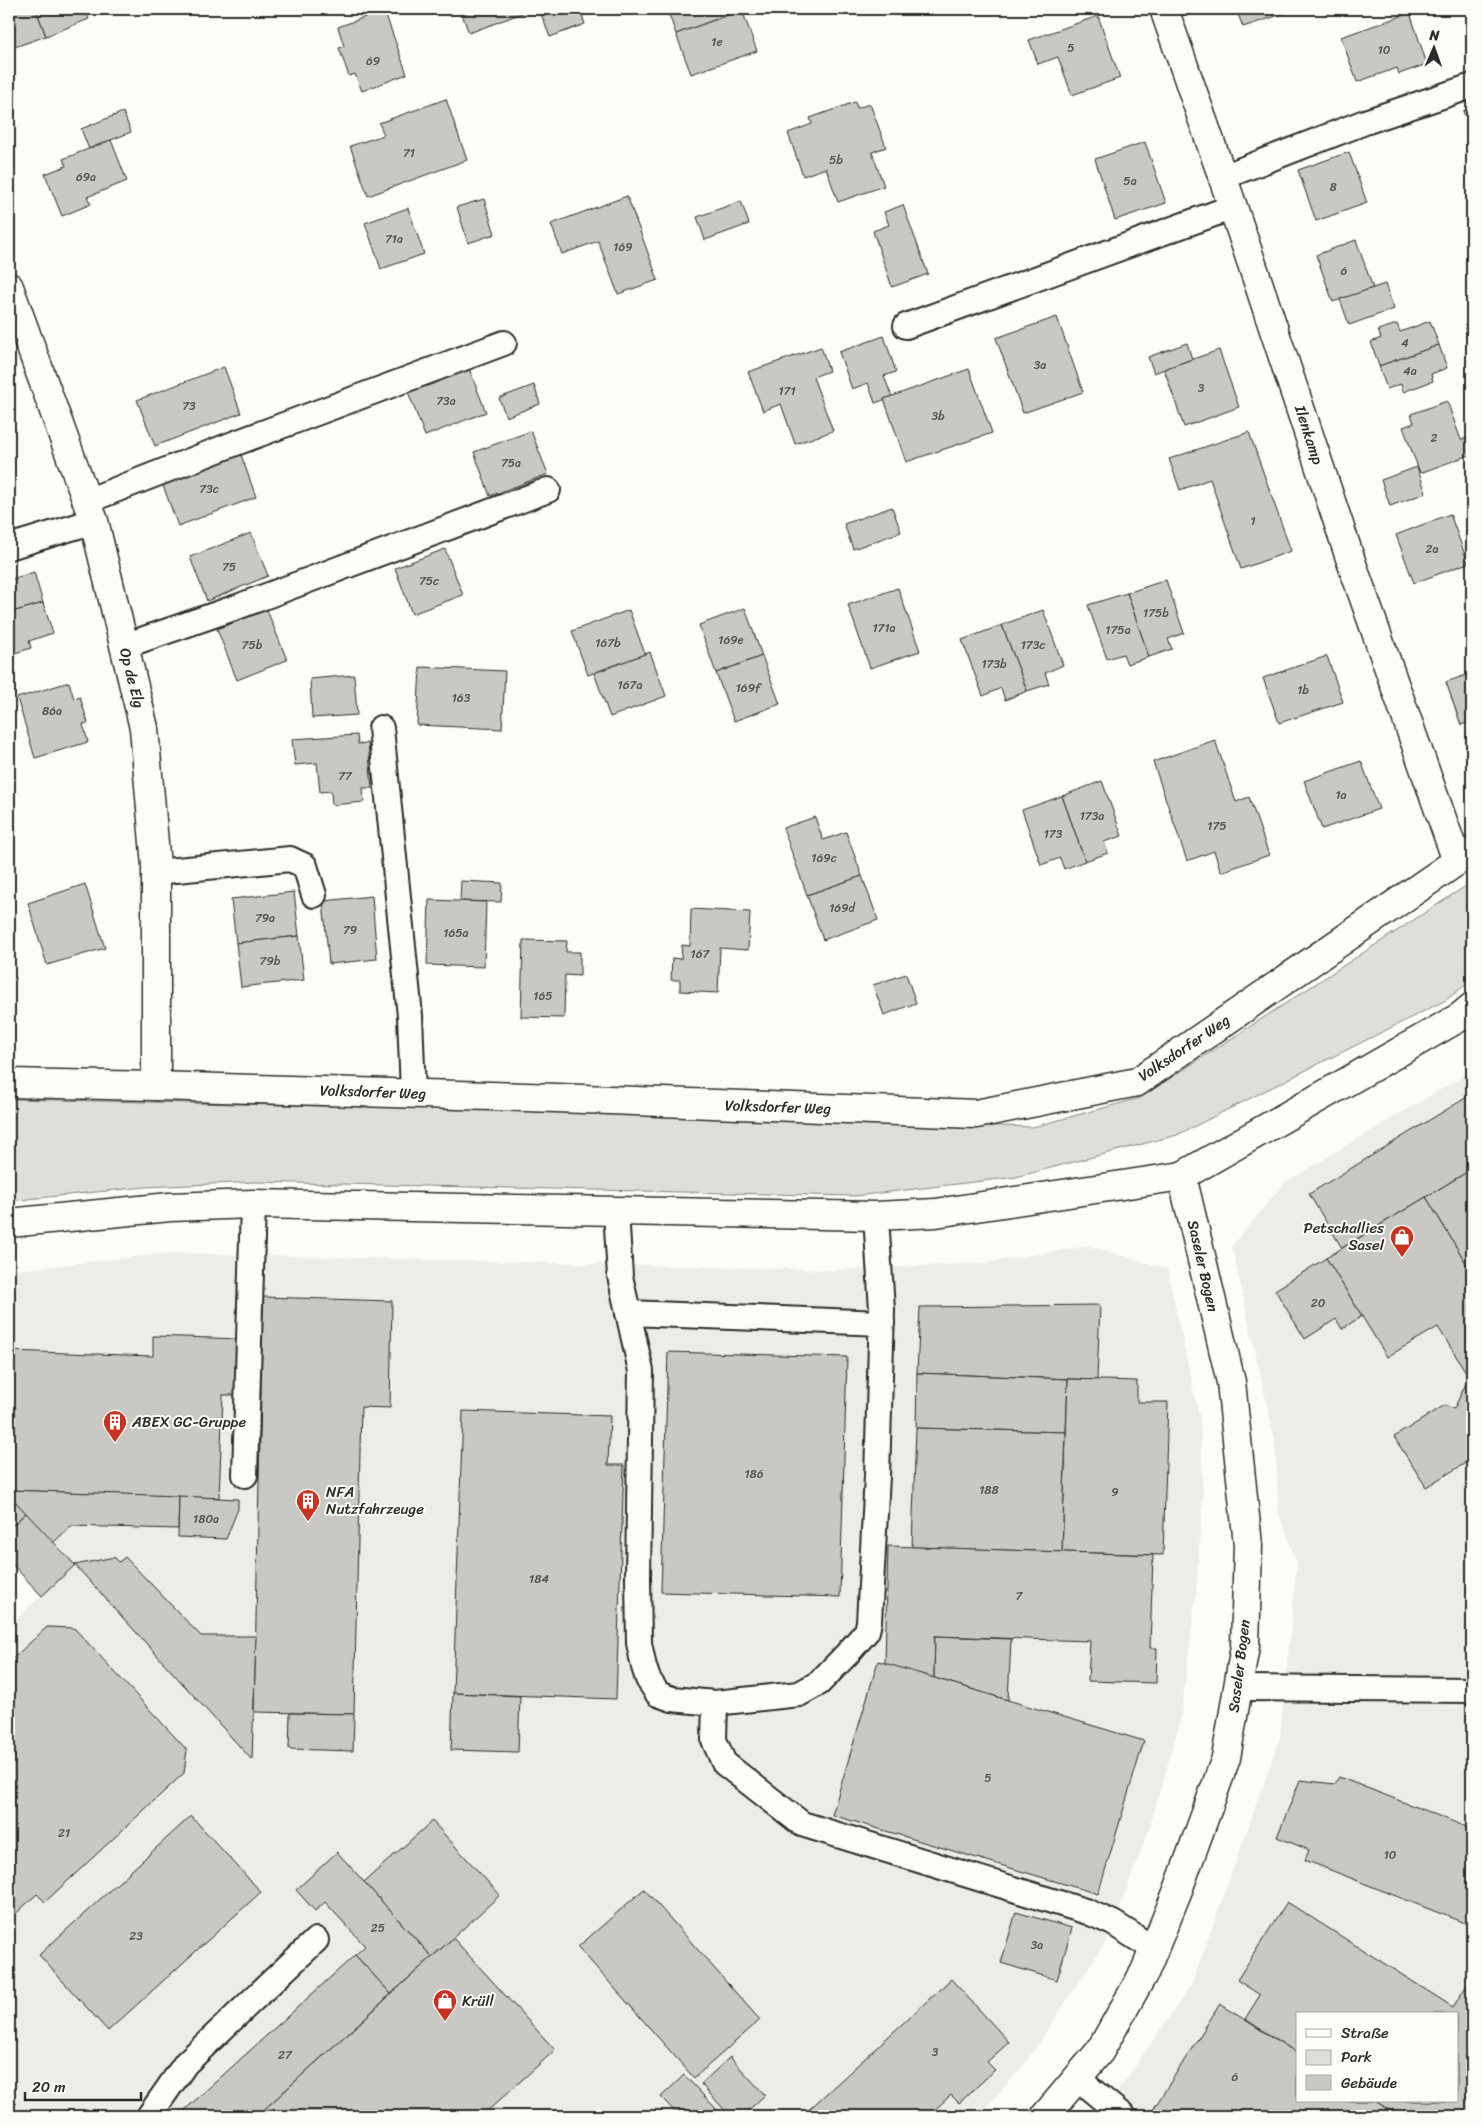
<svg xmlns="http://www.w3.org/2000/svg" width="1481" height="2125" viewBox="0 0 1481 2125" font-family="Sriracha,sans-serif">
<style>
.built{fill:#edece8;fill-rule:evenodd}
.green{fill:#dfdeda;stroke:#858482}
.building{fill:#c9c8c4;stroke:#2b2b2b}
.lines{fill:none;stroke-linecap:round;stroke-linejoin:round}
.lane-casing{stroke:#2b2b2b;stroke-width:28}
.street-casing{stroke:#2b2b2b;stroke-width:31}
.secondary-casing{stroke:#2b2b2b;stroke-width:31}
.lane{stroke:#fdfcf7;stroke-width:24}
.street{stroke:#fdfcf7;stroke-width:28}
.secondary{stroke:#fdfcf7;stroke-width:28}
.labels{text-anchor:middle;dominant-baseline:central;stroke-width:4;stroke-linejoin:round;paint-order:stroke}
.number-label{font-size:12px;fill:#525251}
.street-label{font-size:15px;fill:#2b2b2b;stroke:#fdfcf7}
.poi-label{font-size:15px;fill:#2b2b2b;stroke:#fdfcf7;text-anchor:start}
</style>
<rect width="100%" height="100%" fill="#fdfcf7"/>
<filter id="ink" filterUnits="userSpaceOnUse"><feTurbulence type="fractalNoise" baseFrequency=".02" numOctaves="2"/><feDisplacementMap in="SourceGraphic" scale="10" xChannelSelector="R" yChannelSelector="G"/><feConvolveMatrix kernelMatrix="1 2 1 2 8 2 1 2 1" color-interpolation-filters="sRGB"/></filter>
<g filter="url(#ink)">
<g class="built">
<path d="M1472,1069V2116H1101L1192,1984L1280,1738L1297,1563L1279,1513L1275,1441L1232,1246L1284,1183L1458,1079ZM1297,2014H1457V2101H1297Z"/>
<path d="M1089,1246L1167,1269L1200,1420L1203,1494L1196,1593L1181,1717L1149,1830L1108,1938L1026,2062L979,2116H9V1626L41,1596L9,1561V1271L171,1253L830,1270L984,1263Z"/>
</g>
<path class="green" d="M1472,882V980L1446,1000L1177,1135L1016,1177L855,1196L255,1182L145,1187L9,1201V1099L550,1111L1033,1127L1140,1098Z"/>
<g class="building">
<path d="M9,9H36L46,36L9,49Z"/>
<path d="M36,9H85L89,19L46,36Z"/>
<path d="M460,9H533L469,33Z"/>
<path d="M539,9H580L585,24L550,37Z"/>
<path d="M667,9H742V10L676,34Z"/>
<path d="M1236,9H1298L1243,27Z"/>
<path d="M384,10L407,74L362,91L355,74L349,76L339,48L344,46L338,27Z"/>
<path d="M742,10L757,51L691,74L676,34Z"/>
<path d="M1410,13L1427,64L1399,74L1397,68L1357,82L1341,37Z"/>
<path d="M1098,16L1120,78L1072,95L1058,57L1038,64L1029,40Z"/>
<path d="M446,99L467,160L368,196L350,146L384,135L379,123Z"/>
<path d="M855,102L857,108L870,104L886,147L872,152L884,186L838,202L826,168L803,176L788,133L812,124L810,118Z"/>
<path d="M1472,108V136L1463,111Z"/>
<path d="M123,112L131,132L89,149L81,129Z"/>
<path d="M111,140L127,181L87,197L91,204L62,216L45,174L66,166L63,159Z"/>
<path d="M1145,142L1166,203L1115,220L1095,159Z"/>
<path d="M1349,152L1367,203L1316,221L1298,170Z"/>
<path d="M627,196L658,280L618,294L598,241L562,254L551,224Z"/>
<path d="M484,199L495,234L468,243L457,207Z"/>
<path d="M741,201L749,224L705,240L697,217Z"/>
<path d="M903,205L928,274L892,287L873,231L889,225L884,212Z"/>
<path d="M408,208L424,254L381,269L365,223Z"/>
<path d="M1356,240L1373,288L1333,302L1316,255Z"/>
<path d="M1385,284L1394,309L1349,325L1340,299Z"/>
<path d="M1057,317L1083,392L1023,413L996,338Z"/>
<path d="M1430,321L1439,345L1379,366L1371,342L1381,338L1378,330L1397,324L1400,332Z"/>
<path d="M884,336L896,372L884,376L892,397L875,403L868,383L852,389L839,352Z"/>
<path d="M1187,343L1192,359L1154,373L1148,357Z"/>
<path d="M1439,345L1447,368L1431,374L1433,381L1403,392L1401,384L1387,389L1379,366Z"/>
<path d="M821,347L829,371L813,377L833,431L795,444L781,404L763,411L748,372Z"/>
<path d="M1219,350L1239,407L1184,427L1164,369Z"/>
<path d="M468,366L486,412L425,436L407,389Z"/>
<path d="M224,367L241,413L155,446L137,400Z"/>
<path d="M969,369L992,433L906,462L884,399Z"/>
<path d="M534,385L540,404L506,417L499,398Z"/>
<path d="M1447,401L1461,440L1469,437L1472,454L1420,473L1403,427L1414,423L1411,414Z"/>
<path d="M531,431L548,474L490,496L474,452Z"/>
<path d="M1249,432L1291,551L1241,569L1210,479L1180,490L1169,459Z"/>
<path d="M240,452L256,497L178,526L161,480Z"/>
<path d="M1417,467L1426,493L1390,506L1381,480Z"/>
<path d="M892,507L901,532L853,549L844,524Z"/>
<path d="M1450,514L1468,563L1414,583L1396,535Z"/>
<path d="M251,533L268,576L207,601L190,557Z"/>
<path d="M445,549L463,595L412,614L395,568Z"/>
<path d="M34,572L43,603L9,613V580Z"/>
<path d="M1166,580L1184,633L1168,639L1172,649L1149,657L1127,593Z"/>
<path d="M898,588L920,651L870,668L848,605Z"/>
<path d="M1127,593L1149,657L1127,664L1123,654L1107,659L1088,605Z"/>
<path d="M43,603L53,633L29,641L31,648L9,655V613Z"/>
<path d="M745,608L762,656L716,673L699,625Z"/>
<path d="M267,610L287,660L237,680L217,629Z"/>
<path d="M629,610L645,654L588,675L572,631Z"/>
<path d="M1043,610L1063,665L1045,673L1049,684L1027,691L1002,625Z"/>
<path d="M1002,625L1027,691L1005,700L1001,688L983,696L962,640Z"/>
<path d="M650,652L666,696L610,717L594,673Z"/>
<path d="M762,656L780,704L734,721L716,673Z"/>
<path d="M1327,656L1343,702L1279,723L1263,678Z"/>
<path d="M420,667L505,671L502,729L417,725Z"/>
<path d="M1472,673V721L1461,725L1446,682Z"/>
<path d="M354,675L357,715L312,718L310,679Z"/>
<path d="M69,682L74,699L80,697L88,723L83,724L88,742L35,758L17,698Z"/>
<path d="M357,735L358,744L368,743L372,788H363L364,802L332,805L331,791L320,792L317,763L295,765L292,739Z"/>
<path d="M1215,740L1236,802L1249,797L1269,855L1221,872L1214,851L1187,861L1153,762Z"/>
<path d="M1361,761L1379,809L1322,829L1304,781Z"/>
<path d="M1102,781L1122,836L1104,842L1108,853L1085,861L1062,796Z"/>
<path d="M1062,796L1085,861L1064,869L1060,858L1041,865L1022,810Z"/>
<path d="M815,817L823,840L846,832L862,876L807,895L783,828Z"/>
<path d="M862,876L878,920L823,940L807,895Z"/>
<path d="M461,881L502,883L501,902L460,901Z"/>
<path d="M85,884L105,948L47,965L28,903Z"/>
<path d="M294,892L299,936L236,943L231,899Z"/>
<path d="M372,896L377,959L329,964L323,901Z"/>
<path d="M429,900L486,902L484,967L427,965Z"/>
<path d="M691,909L750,912L748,950L720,948L718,993L680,991V980H671L672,958L681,959L682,945L690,946Z"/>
<path d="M299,936L304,980L241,987L236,943Z"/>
<path d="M523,940L567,941L566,952H580V976L565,975L564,1018L521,1017Z"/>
<path d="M906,974L916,1003L884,1015L873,985Z"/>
<path d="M1472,1094V1169L1342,1248L1309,1194Z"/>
<path d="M1472,1169V1273L1426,1197Z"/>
<path d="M1426,1197L1472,1273V1459L1426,1487L1394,1437L1445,1405L1454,1409L1469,1377L1438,1327L1387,1357L1326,1258Z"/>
<path d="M1326,1258L1362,1316L1342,1329L1336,1319L1305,1339L1275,1290Z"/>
<path d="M263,1297L392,1301L390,1408L361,1407L354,1714L254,1712Z"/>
<path d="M1100,1305L1097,1380L917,1373L920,1307Z"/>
<path d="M153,1336L242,1339L241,1395H223L219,1498L9,1490V1351L153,1356Z"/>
<path d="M668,1352L847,1357L840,1597L661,1592Z"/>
<path d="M917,1373L1068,1379L1066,1432L916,1428Z"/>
<path d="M1068,1379L1137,1381V1402H1168L1163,1555L1062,1552Z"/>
<path d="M463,1411L610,1416L608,1465H624L616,1699L453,1693Z"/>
<path d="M916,1428L1066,1432L1062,1552L912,1547Z"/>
<path d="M9,1490L179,1496L178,1529L71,1526L53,1543L9,1495Z"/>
<path d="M9,1495L26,1513L9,1529Z"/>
<path d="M179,1496L238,1499V1509L226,1539L178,1537Z"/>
<path d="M26,1513L75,1565L42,1596L9,1561V1529Z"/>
<path d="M888,1546L1153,1555L1150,1648H1157L1156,1683L1088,1681L1090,1641L935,1636L934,1678L885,1664Z"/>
<path d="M114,1557L119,1562L125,1557L201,1636H256L252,1760L75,1565Z"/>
<path d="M47,1627L74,1628L187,1750L184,1773L45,1902L37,1894L9,1920V1662Z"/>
<path d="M935,1636L1011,1639L1008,1700L934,1678Z"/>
<path d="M878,1661L1144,1741L1098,1894L832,1815Z"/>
<path d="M453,1693L520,1696L518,1752L451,1750Z"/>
<path d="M290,1713L354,1714L353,1751L289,1749Z"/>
<path d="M1339,1777L1472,1829V1926L1305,1860L1309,1850L1277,1837L1300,1780L1335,1784Z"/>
<path d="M191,1816L261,1892L108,2031L39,1955Z"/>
<path d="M432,1821L500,1895L432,1957L364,1882Z"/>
<path d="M337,1852L432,1957L391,1994L355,1955L365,1946L325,1902L315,1911L296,1890Z"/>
<path d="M644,1889L760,2020L694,2078L578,1947Z"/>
<path d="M1287,1902L1453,2007L1472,1977V2109L1461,2116H1453L1447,2113L1445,2116H1398L1374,2101H1457V2014H1297V2053L1245,2019L1260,1995L1237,1980Z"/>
<path d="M1016,1912L1072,1928L1057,1980L1001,1963Z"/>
<path d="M453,1938L555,2050L482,2116H257Z"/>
<path d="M355,1955L391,1994L257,2116H178Z"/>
<path d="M951,1979L1009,2042L987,2062L995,2070L959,2103L951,2095L928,2116H802Z"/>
<path d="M1220,2004L1297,2053V2101H1374L1398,2116H1149Z"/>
<path d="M730,2057L765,2095L742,2116H730L701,2084Z"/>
<path d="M684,2075L723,2116H679L661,2097Z"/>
</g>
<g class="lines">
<g class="lane-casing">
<g id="lane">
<path d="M1223,177L1365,122L1472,86"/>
<path d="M906,326L1233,207"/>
<path d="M87,501L233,444L504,343"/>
<path d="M9,547L94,521"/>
<path d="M124,646L237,607L548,490"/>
<path d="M381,728L410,1016L413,1093"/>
<path d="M156,872L290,859L305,866L314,895"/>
<path d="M616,1211L620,1276L641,1371L638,1578L639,1643L644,1667L648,1679L658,1694L672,1699L715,1703L799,1694L819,1683L847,1654L867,1631L869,1622L877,1476L882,1310L876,1216"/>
<path d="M628,1313L882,1323"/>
<path d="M245,1475L253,1204"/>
<path d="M1238,1688L1472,1690"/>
<path d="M715,1703L714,1740L724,1763L802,1824L1088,1912L1113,1923L1154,1949"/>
<path d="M1077,2078L1123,2116"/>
<path d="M149,2116L186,2063L316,1940"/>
</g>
</g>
<g class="street-casing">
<g id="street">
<path d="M1164,9L1233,207L1353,567L1457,861"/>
<path d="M9,287L94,521L144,728L156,866V1086"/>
<path d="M9,1083L156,1086L557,1098L976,1114L1137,1082L1472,851"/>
<path d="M1045,2116L1100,2051L1145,1971L1178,1890L1226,1758L1245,1646L1248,1545L1231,1382L1182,1176"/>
</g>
</g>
<g class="secondary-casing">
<path id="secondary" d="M9,1223L170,1207L253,1204L876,1216L936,1213L1182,1176L1460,1017L1472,1007"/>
</g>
<use href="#lane" class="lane"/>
<use href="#street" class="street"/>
<use href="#secondary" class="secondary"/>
</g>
</g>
<defs>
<g id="shop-pin" transform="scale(1.25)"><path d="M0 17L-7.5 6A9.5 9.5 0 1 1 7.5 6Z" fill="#c8321e" stroke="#fdfcf7"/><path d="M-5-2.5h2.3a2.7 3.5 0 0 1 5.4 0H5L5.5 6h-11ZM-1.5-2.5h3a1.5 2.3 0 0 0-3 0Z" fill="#fff"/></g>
<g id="building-pin" transform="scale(1.25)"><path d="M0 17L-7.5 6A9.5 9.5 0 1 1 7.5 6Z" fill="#c8321e" stroke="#fdfcf7"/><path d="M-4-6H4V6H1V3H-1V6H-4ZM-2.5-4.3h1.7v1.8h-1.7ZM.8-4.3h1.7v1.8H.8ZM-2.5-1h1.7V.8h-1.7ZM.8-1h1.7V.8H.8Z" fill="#fff"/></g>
</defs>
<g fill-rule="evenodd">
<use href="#shop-pin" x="1402" y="1237"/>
<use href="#building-pin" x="115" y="1422"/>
<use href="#building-pin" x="308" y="1501"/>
<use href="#shop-pin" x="445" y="2001"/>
</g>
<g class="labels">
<g class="number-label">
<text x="717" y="42">1e</text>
<text x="1071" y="48">5</text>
<text x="1384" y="50">10</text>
<text x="373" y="61">69</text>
<text x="409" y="153">71</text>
<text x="836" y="160">5b</text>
<text x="86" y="177">69a</text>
<text x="1130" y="181">5a</text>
<text x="1333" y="187">8</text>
<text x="394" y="239">71a</text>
<text x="623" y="247">169</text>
<text x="1344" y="271">6</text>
<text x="1405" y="343">4</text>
<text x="1040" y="365">3a</text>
<text x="1410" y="371">4a</text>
<text x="1201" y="388">3</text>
<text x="787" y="391">171</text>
<text x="446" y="401">73a</text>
<text x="189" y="406">73</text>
<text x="938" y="416">3b</text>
<text x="1434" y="438">2</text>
<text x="511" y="463">75a</text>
<text x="209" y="489">73c</text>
<text x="1253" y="521">1</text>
<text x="1432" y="549">2a</text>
<text x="229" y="567">75</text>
<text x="429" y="581">75c</text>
<text x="1156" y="613">175b</text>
<text x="884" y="628">171a</text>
<text x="1118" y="630">175a</text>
<text x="731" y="640">169e</text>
<text x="608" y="643">167b</text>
<text x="252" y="645">75b</text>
<text x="1033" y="645">173c</text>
<text x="994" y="664">173b</text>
<text x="630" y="685">167a</text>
<text x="748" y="688">169f</text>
<text x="1303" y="690">1b</text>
<text x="461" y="698">163</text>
<text x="52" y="711">86a</text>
<text x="345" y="776">77</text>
<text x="1341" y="795">1a</text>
<text x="1092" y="816">173a</text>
<text x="1217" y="826">175</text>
<text x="1053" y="834">173</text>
<text x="824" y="858">169c</text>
<text x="842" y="908">169d</text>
<text x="265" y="918">79a</text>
<text x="350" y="930">79</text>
<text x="456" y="933">165a</text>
<text x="700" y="954">167</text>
<text x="270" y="961">79b</text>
<text x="543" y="996">165</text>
<text x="1318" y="1303">20</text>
<text x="754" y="1474">186</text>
<text x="989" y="1490">188</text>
<text x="1115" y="1492">9</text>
<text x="206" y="1519">180a</text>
<text x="539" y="1579">184</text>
<text x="1019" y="1596">7</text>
<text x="988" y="1778">5</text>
<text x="64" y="1833">21</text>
<text x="1390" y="1855">10</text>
<text x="378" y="1928">25</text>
<text x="136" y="1936">23</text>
<text x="1037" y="1945">3a</text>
<text x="935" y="2052">3</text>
<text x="285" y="2055">27</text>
<text x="1235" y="2077">6</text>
</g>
<g class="street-label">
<text transform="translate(1309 435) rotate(72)">Ilenkamp</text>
<text transform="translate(132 678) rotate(76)">Op de Elg</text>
<text transform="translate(1184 1048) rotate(-34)">Volksdorfer Weg</text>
<text transform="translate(373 1092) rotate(2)">Volksdorfer Weg</text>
<text transform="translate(778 1107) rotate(2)">Volksdorfer Weg</text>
<text transform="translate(1203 1266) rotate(77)">Saseler Bogen</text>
<text transform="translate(1239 1666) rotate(-83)">Saseler Bogen</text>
</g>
<g class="poi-label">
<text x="1384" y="1228" text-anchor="end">Petschallies<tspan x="1384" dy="17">Sasel</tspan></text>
<text x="132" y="1422">ABEX GC-Gruppe</text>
<text x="326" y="1492">NFA<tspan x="326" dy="17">Nutzfahrzeuge</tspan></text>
<text x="462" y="2001">Krüll</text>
</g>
</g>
<rect width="1481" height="2125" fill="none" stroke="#fdfcf7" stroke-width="30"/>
<rect x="15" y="15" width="1451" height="2095" fill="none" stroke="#2b2b2b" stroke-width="2" filter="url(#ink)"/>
<rect x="1296" y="2012" width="162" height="90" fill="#fdfcf7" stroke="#a9a8a5"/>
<rect x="1306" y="2029" width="25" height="8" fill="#fdfcf7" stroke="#a9a8a5"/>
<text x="1341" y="2038" font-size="15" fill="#2b2b2b">Straße</text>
<rect x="1306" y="2050" width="25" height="15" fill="#dfdeda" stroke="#a9a8a5"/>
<text x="1341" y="2062" font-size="15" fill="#2b2b2b">Park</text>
<rect x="1306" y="2075" width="25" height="15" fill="#c9c8c4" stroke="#a9a8a5"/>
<text x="1341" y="2088" font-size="15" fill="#2b2b2b">Gebäude</text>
<g transform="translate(1434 48) rotate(2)" stroke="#fdfcf7" stroke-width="4" paint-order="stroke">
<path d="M0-4L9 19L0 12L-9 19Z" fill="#2b2b2b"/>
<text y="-8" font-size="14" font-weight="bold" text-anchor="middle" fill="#2b2b2b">N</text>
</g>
<path d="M25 2092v8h116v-8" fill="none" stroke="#2b2b2b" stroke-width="2.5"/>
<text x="32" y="2092" font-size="15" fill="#2b2b2b" stroke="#fdfcf7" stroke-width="4" paint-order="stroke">20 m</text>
</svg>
